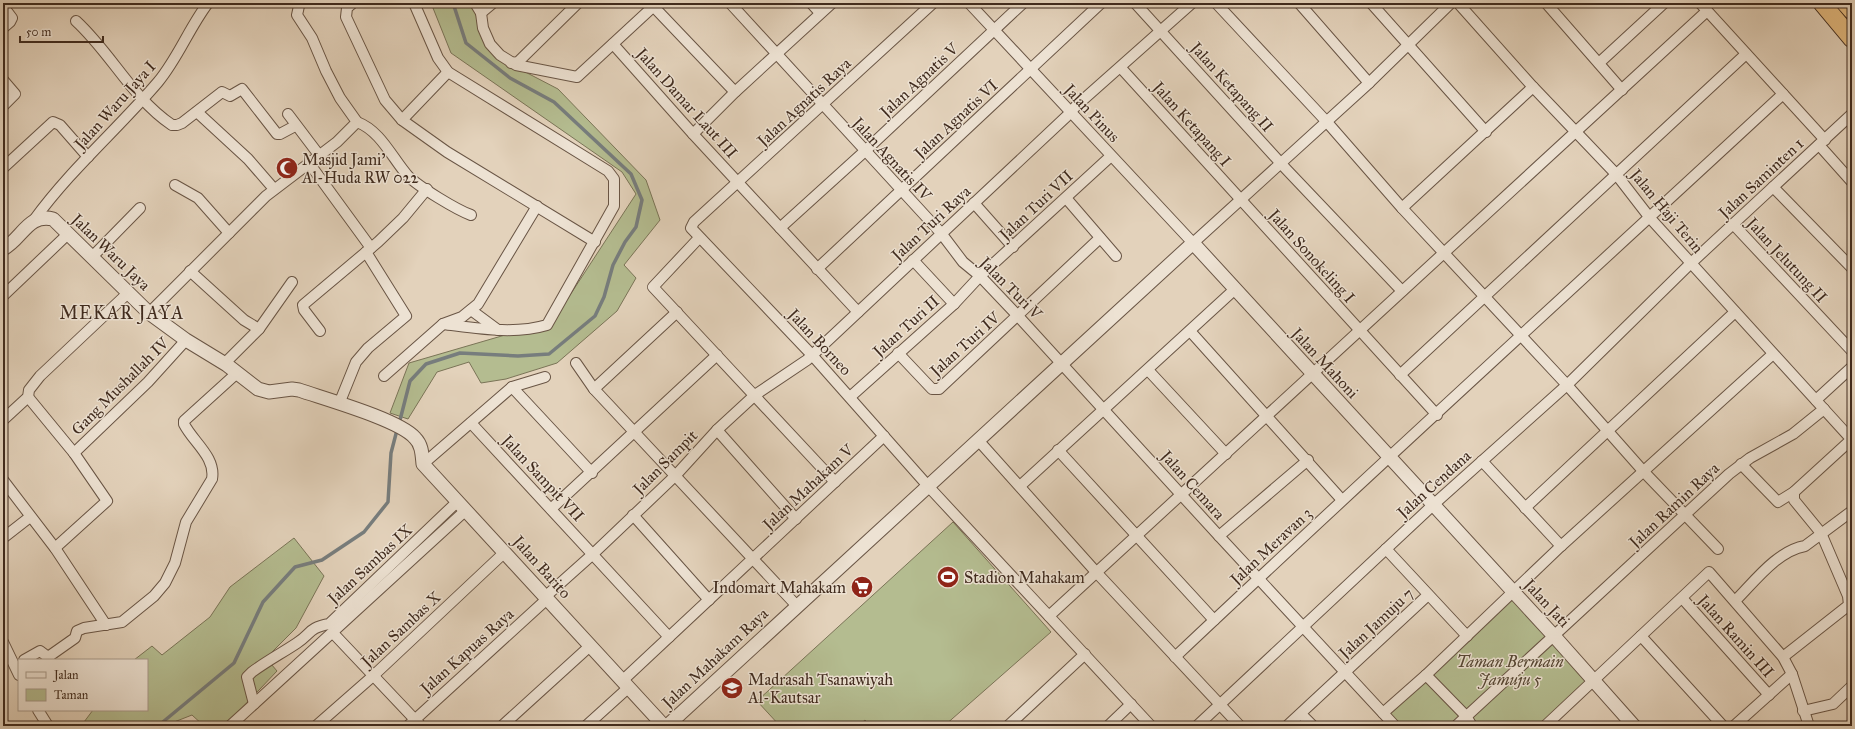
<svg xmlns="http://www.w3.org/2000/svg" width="1855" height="729" viewBox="0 0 1855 729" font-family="'IM FELL Great Primer',serif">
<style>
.green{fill:#b4bc90;stroke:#7a7457}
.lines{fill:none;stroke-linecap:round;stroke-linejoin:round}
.stream{stroke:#777d7d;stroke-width:3.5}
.minor-casing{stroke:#695545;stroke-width:12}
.tertiary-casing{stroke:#695545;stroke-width:15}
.trunk-casing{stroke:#402b1e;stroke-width:19}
.minor{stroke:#ede2d3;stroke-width:10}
.tertiary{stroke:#ede2d3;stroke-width:13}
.trunk{stroke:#e2b97e;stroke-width:17}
.labels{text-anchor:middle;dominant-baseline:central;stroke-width:3;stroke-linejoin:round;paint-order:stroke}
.street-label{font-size:16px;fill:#402b1e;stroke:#ede2d3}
.poi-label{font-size:16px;fill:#402b1e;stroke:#ede2d3;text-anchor:start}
.park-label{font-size:16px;font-style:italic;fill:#574835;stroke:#ede2d3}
.quarter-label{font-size:18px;letter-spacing:1px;fill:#402b1e;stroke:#ede2d3}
</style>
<rect width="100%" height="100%" fill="#e3d2bb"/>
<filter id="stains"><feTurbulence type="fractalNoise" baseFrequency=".005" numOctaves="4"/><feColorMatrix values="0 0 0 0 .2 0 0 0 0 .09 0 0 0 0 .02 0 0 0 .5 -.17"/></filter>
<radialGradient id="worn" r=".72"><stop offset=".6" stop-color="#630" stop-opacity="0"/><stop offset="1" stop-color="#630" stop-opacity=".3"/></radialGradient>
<g class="green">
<path d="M431,3H477L484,32L508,63L558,89L646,180L660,220L624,265L636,278L617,311L557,363L506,379L481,383L469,362L437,372L408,419L390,413L409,363L553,321L636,194L622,172L451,53Z"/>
<path d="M953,522L1051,632L944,726H871L865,720L858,726H780L757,701Z"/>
<path d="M294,538L324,576L296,628L266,658L277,671L225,726H204L192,715L164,726H81L93,710H147V660H134L152,646L162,655L210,617L230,587Z"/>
<path d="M1513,592L1593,679L1543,726H1395L1383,713Z"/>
</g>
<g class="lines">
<g class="stream">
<path d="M399,424L410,381L426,364L460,353L518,356L549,354L595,316L604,297L613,265L625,242L636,227L642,200L631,174L554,102L510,78L466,43L453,3"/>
<path d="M158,726L234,663L263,602L295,567L322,560L364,532L388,502L391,453L397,430"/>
</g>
<g class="minor-casing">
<g id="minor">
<path d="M353,3L347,8L346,17L385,100L402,120L447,152L595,242"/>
<path d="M414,3L438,58L448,72L608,171L614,179V206L547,325C514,335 476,328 443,324"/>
<path d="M475,3L481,13L483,28L490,44L500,55L516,65L577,77L657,3"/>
<path d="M730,3L941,233L963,262L980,276L1018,316L1219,536L1395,726"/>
<path d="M811,3L820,13"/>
<path d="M933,3L694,222L691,228L812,355L928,486L1151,726"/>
<path d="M969,3L1193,243L1369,83L1451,3"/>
<path d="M1135,3L1286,169L1402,291"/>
<path d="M1216,3L1326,121L1402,208L1567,385L1644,472L1718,549"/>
<path d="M1299,3L1369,83"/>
<path d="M1371,3L1486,132"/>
<path d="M1458,3L1533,87L1616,174L1650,218L1852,440"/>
<path d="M1546,3L1622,90"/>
<path d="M1700,3L1825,140"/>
<path d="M3,6L12,18L10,22L3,28"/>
<path d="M654,7L735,92"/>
<path d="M481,13L493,3"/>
<path d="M76,21C111,53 132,98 172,125H177L182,123L222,92L230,96L242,89L277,134H280L295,126"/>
<path d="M613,44L693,134L858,312"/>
<path d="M511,63L518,62L578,3"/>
<path d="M1599,63L1664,3"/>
<path d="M1121,68L1437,415"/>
<path d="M3,80L15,94L3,106"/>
<path d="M197,112L248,159L274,189"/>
<path d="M288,114L319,155"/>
<path d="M402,120L448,72"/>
<path d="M357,122C381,131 392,158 408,176C419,187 457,210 471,215"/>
<path d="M693,134L735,92L832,3"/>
<path d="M1819,145L1852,182"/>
<path d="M309,163L371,248"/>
<path d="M3,168L53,122L60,125L88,157"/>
<path d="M175,185L198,198L229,233"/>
<path d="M1773,187L1852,268"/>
<path d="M1066,198L1116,256"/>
<path d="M974,203L1013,247"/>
<path d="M1402,208L1533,87"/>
<path d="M34,220C70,170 118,129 158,82C178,58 189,28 208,3"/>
<path d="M1733,224L1852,351"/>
<path d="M780,228L865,151L1023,3"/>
<path d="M699,238L653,287L835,482"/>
<path d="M92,257L140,208"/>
<path d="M913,260L954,304"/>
<path d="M817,269L1101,3"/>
<path d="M190,271L244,320L259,329"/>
<path d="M3,296L68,234"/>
<path d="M471,310L498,330"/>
<path d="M149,313L266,196L337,142L357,122L340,98L326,71L312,38L297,15L299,6L298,3"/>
<path d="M320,331L304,310L303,305L378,242L403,218L427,189"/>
<path d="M1190,331L1342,500"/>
<path d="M898,353L932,389H939L1100,238"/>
<path d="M225,363L259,329L292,282"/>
<path d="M576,363L594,389L797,606"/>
<path d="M1148,370L1226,454"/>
<path d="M1400,375L1746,54"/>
<path d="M384,376L443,324L462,317L478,304L537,206"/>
<path d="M512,387L592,473"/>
<path d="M594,389L677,312"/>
<path d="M28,397L74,453L107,501L55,548"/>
<path d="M850,397L954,304L980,276L1111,156"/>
<path d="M1816,400L1852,367"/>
<path d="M339,404L356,362L368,348L406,316L366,252"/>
<path d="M3,420L28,397L29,390L40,376L128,293"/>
<path d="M471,423L669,637"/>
<path d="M717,430L796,519"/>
<path d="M978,440L1096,572L1240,726"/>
<path d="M1058,450L1214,620"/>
<path d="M74,453L148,382L186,340"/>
<path d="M1482,461L1561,546"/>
<path d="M423,464L512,387L545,377"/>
<path d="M1741,464L1778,502L1794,492L1852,439"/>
<path d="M3,480L55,548L106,625"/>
<path d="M1020,486L1234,290"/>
<path d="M1525,508L1735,312"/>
<path d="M551,509L717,355"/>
<path d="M633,515L709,600"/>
<path d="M1219,536L1308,460"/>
<path d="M3,538L30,517"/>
<path d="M1386,549L1467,636"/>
<path d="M546,596L593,554L676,475L717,430L755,395L807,360L1067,116L1076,106L1192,3"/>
<path d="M1682,598L1769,695"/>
<path d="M1735,601C1755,581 1777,551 1805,546L1852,511"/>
<path d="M1049,616L1707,11"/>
<path d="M333,633L421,726"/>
<path d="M1641,636L1723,726"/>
<path d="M3,642L19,675"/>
<path d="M1175,657C1376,467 1580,282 1783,94"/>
<path d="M1783,657L1849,605L1848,596L1821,533L1794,500V492"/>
<path d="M24,660L40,651L48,657L75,638L77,631L84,628L122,622L154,596L165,583L175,563L186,522L212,479C216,457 193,442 184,424V421L237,373"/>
<path d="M1426,675L1466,716L1472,726"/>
<path d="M622,681L884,436"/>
<path d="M254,704L247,677L252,672C267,661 282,653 297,643C312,633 308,628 329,624L458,501"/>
<path d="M38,710L48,726"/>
<path d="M1803,711L1833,704L1852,686"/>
<path d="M1383,713L1426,675L1561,546L1773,354"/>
<path d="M1301,714L1313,726"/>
<path d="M230,726L466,510"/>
<path d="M316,726L373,676L505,552"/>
<path d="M408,726L547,599"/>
<path d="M502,726L590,646"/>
<path d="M586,726L628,688"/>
<path d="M1008,726L1085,654"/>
<path d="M1108,726L1131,704"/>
<path d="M1197,726L1433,505L1567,385L1690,264L1852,114"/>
<path d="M1287,726L1428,595"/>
<path d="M1456,726L1729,474L1750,458L1793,434L1824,409"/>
<path d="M1545,726L1709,572L1783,657L1792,674L1809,726"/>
<path d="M1734,726L1792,674"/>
</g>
</g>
<g class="tertiary-casing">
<g id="tertiary">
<path d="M3,249C22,239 28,213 53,219L149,313L186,340L227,365L258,389L269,392L292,389L299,390C325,399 400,420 415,438C422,445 422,454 423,464L664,726"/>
<path d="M667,726L1193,243L1554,636L1634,726"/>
</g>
</g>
<g class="trunk-casing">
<g id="trunk">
<path d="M1822,3L1852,39"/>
<path d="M1845,3L1852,11"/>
</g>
</g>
<use href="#minor" class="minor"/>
<use href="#tertiary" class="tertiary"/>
<use href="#trunk" class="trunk"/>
</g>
<defs>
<g id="mosque-disc" transform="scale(1.15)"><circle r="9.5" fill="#8f2418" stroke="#ede2d3"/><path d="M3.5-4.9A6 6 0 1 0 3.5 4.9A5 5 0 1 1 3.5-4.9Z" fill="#fff"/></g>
<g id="stadium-disc" transform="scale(1.15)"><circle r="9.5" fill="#8f2418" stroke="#ede2d3"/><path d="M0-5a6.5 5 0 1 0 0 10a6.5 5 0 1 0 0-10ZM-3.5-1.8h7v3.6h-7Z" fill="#fff"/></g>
<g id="supermarket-disc" transform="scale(1.15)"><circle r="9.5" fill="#8f2418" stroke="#ede2d3"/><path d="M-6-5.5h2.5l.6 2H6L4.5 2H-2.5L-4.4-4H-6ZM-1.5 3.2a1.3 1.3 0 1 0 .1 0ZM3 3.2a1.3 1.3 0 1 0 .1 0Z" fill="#fff"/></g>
<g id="school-disc" transform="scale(1.15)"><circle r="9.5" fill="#8f2418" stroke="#ede2d3"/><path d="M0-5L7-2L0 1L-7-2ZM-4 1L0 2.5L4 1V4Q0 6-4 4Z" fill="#fff"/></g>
</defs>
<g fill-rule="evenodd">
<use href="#mosque-disc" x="287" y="168"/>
<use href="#stadium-disc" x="948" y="577"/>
<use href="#supermarket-disc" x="862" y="587"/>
<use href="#school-disc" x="732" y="688"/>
</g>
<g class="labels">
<g class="street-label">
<text transform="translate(919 80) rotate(-43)">Jalan Agnatis V</text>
<text transform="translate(1232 87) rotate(48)">Jalan Ketapang II</text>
<text transform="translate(804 102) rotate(-43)">Jalan Agnatis Raya</text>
<text transform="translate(687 103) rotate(48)">Jalan Damar Laut III</text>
<text transform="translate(115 105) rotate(-48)">Jalan Waru Jaya I</text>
<text transform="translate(1092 113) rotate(47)">Jalan Pinus</text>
<text transform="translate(956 119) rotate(-43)">Jalan Agnatis VI</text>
<text transform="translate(1192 124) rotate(48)">Jalan Ketapang I</text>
<text transform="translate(892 159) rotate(47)">Jalan Agnatis IV</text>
<text transform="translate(1761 178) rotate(-43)">Jalan Saminten 1</text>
<text transform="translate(1036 205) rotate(-43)">Jalan Turi VII</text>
<text transform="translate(1667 211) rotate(50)">Jalan Haji Terin</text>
<text transform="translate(931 223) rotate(-43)">Jalan Turi Raya</text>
<text transform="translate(111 252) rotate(44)">Jalan Waru Jaya</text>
<text transform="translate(1312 256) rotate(48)">Jalan Sonokeling I</text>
<text transform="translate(1787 260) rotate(47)">Jalan Jelutung II</text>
<text transform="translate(1011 288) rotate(45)">Jalan Turi V</text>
<text transform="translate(906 326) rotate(-42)">Jalan Turi II</text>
<text transform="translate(820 342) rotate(47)">Jalan Borneo</text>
<text transform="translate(965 344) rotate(-42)">Jalan Turi IV</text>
<text transform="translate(1325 363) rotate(47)">Jalan Mahoni</text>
<text transform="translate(120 386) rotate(-45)">Gang Mushallah IV</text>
<text transform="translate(665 462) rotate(-45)">Jalan Sampit</text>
<text transform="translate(543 478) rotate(47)">Jalan Sampit VII</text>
<text transform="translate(1434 484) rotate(-42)">Jalan Cendana</text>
<text transform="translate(1193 485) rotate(48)">Jalan Cemara</text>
<text transform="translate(808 487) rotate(-43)">Jalan Mahakam V</text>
<text transform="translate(1674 505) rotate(-43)">Jalan Ramin Raya</text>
<text transform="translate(1271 546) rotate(-43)">Jalan Meravan 3</text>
<text transform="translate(370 564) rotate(-43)">Jalan Sambas IX</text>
<text transform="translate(542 567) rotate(48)">Jalan Barito</text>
<text transform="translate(1547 603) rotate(47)">Jalan Jati</text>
<text transform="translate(1376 623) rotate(-43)">Jalan Jamuju 7</text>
<text transform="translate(401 629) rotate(-43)">Jalan Sambas X</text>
<text transform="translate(1736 636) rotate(48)">Jalan Ramin III</text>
<text transform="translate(467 651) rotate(-42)">Jalan Kapuas Raya</text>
<text transform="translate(715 658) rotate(-43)">Jalan Mahakam Raya</text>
</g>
<g class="poi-label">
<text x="302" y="159">Masjid Jami'<tspan x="302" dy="18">Al-Huda RW 022</tspan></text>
<text x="964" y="577">Stadion Mahakam</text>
<text x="846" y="587" text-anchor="end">Indomart Mahakam</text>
<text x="748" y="679">Madrasah Tsanawiyah<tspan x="748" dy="18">Al-Kautsar</tspan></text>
</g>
<g class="park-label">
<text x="1510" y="661">Taman Bermain<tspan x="1510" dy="18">Jamuju 5</tspan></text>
</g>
<g class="quarter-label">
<text x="122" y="313">MEKAR JAYA</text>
</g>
</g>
<rect width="1855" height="729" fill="none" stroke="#e3d2bb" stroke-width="16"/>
<rect x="4" y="4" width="1847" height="721" fill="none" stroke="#402b1e" stroke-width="2"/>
<rect x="8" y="8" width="1839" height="713" fill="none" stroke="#402b1e"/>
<rect x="18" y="659" width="130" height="52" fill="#ede2d3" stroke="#a8998b"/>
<rect x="26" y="672" width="20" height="6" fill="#ede2d3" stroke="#a8998b"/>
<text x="54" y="679" font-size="12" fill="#402b1e">Jalan</text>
<rect x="26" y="689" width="20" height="12" fill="#b4bc90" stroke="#a8998b"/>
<text x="54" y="699" font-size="12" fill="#402b1e">Taman</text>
<path d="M20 36v6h83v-6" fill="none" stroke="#402b1e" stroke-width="2"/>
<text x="26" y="36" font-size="12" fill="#402b1e" stroke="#ede2d3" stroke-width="3" paint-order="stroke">50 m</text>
<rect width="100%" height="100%" filter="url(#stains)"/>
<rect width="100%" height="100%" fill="url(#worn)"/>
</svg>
